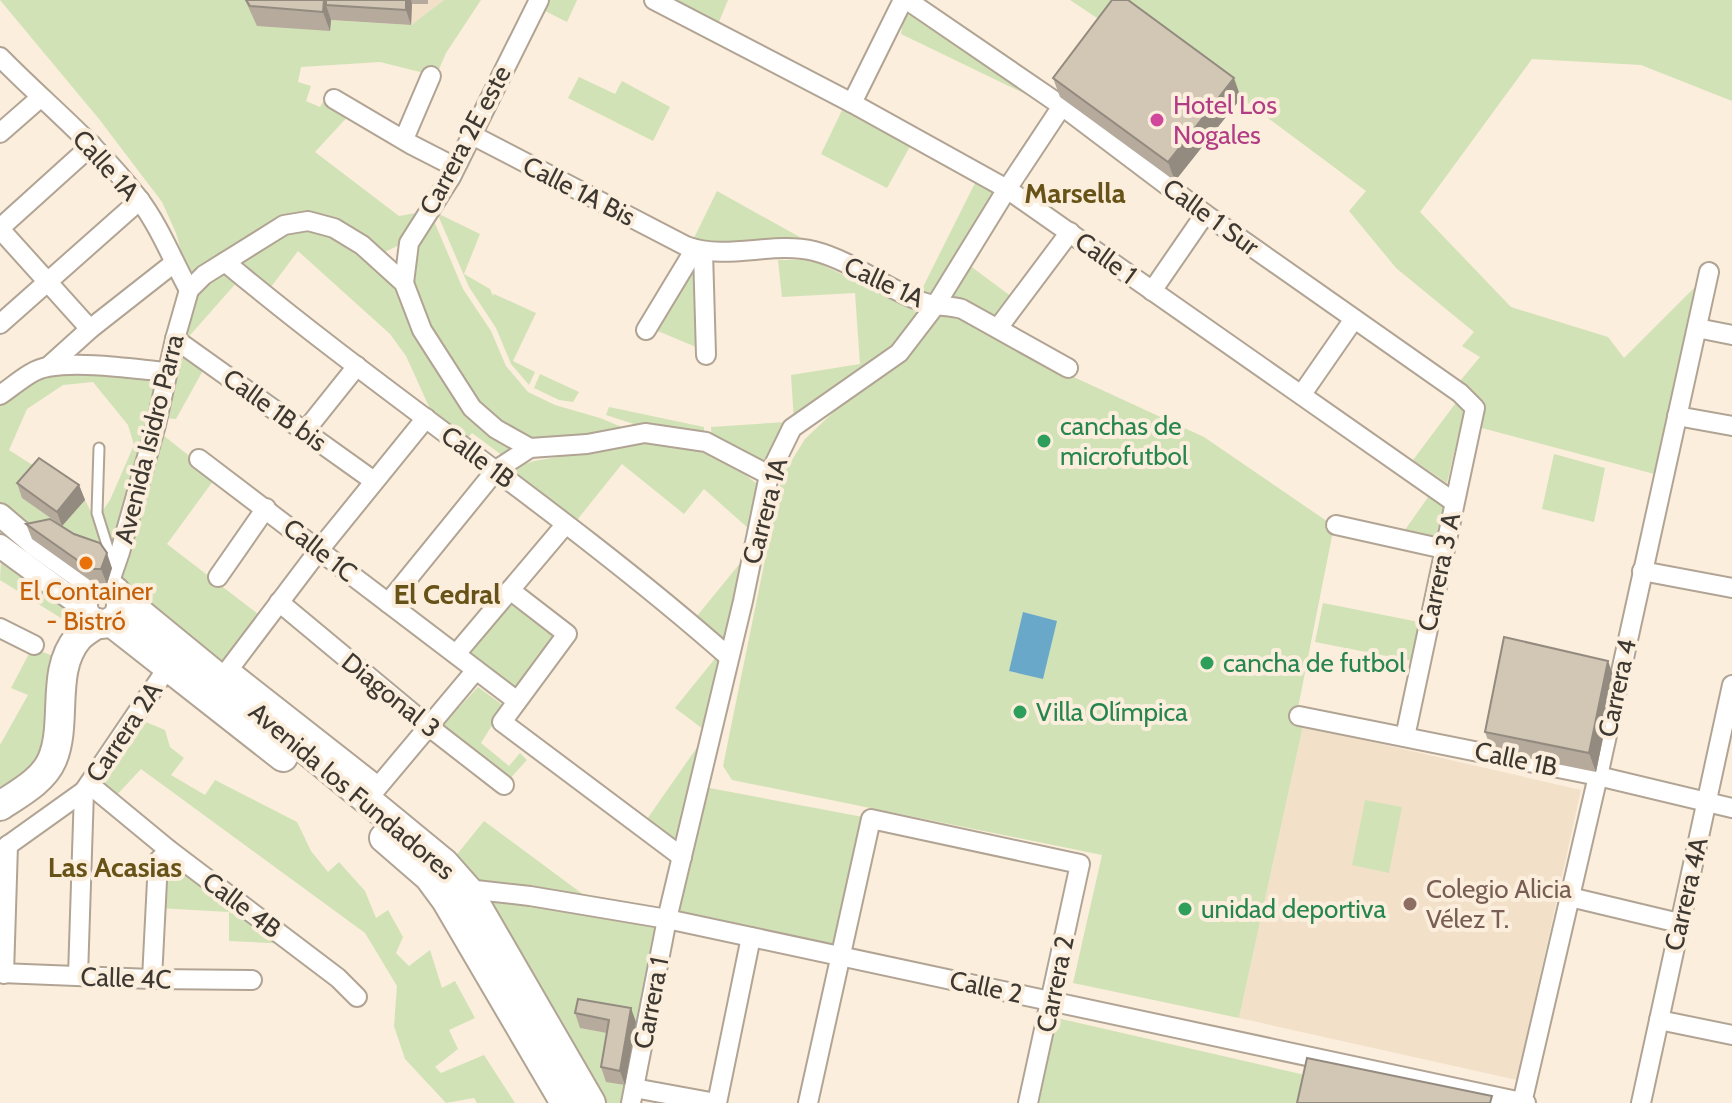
<svg xmlns="http://www.w3.org/2000/svg" width="1732" height="1103" viewBox="0 0 1732 1103" font-family="Cabin,sans-serif">
<style>
.built{fill:#f2e0c9}
.green{fill:#d2e2b7}
.water{fill:#6aa8c9}
.lines{fill:none;stroke-linecap:round;stroke-linejoin:round}
.service-casing{stroke:#b1a494;stroke-width:13}
.minor-casing{stroke:#b1a494;stroke-width:22}
.tertiary-casing{stroke:#b1a494;stroke-width:26}
.primary-casing{stroke:#b1a494;stroke-width:32}
.service{stroke:#fff;stroke-width:9}
.minor{stroke:#fff;stroke-width:18}
.tertiary{stroke:#fff;stroke-width:22}
.primary{stroke:#fff;stroke-width:28}
.wall{fill:#b5aa9c}
.shaded-wall{fill:#938b7f}
.building{fill:#d2c6b5;stroke:#938b7f;stroke-width:2}
.hotel-dot{fill:#d1479c;stroke:#fbeedc;stroke-width:3}
.leisure-dot{fill:#2e9e5b;stroke:#fbeedc;stroke-width:3}
.food-dot{fill:#e8710a;stroke:#fbeedc;stroke-width:3}
.education-dot{fill:#8d6e63;stroke:#fbeedc;stroke-width:3}
.labels{text-anchor:middle;dominant-baseline:central;stroke-width:8;stroke-linejoin:round;paint-order:stroke}
.hotel-label{font-size:26px;fill:#b23c85;stroke:#fbeedc;text-anchor:start}
.street-label{font-size:26px;fill:#3d3831;stroke:#fbeedc}
.leisure-label{font-size:26px;fill:#27864d;stroke:#fbeedc;text-anchor:start}
.food-label{font-size:26px;fill:#c56008;stroke:#fbeedc}
.education-label{font-size:26px;fill:#785e54;stroke:#fbeedc;text-anchor:start}
.neighbourhood-label{font-size:28px;font-weight:bold;fill:#675317;stroke:#fbeedc}
</style>
<rect width="100%" height="100%" fill="#fbeedc"/>
<g class="built">
<path d="M332,0H444L411,25L331,20Z"/>
<path d="M1303,726L1581,790L1517,1080L1239,1018Z"/>
</g>
<g class="green">
<path d="M0,0H249L330,31L331,20L411,25L444,0H481L446,53L436,76L380,62L301,67L298,82L311,86L306,101L320,107L326,97L351,113L315,152L399,216L427,211L408,241L376,256L309,219L190,283L176,233L162,202L99,119Z"/>
<path d="M546,0H577L567,22L541,9Z"/>
<path d="M662,0H728L716,29Z"/>
<path d="M1070,0H1732V101L1641,65L1532,59L1420,212L1511,307L1608,337L1624,358L1698,284L1658,475L1478,427L1484,403L1460,381L1480,357L1462,346L1474,332L1396,268L1349,211L1366,191L1241,98L1103,22Z"/>
<path d="M905,6L1050,106L901,34Z"/>
<path d="M579,77L615,94L622,81L670,107L653,141L568,98Z"/>
<path d="M846,102L913,141L887,188L821,154Z"/>
<path d="M978,177L1001,191L934,301L918,297Z"/>
<path d="M717,191L814,245L691,244Z"/>
<path d="M437,213L480,234L464,274L490,289L493,296L494,294L536,313L513,361L535,372L529,385L511,364L496,328L469,287Z"/>
<path d="M431,214L463,289L491,331L506,366L528,392L555,405L600,418L634,432L532,444L487,417L426,330L408,284L413,244Z"/>
<path d="M284,228L332,230L401,284L436,360L524,447L507,459L472,433L465,441L435,420L406,356L390,334L298,251L268,291L231,263Z"/>
<path d="M696,252L703,350L653,329Z"/>
<path d="M778,260H812L890,297L921,315L898,348L794,421L791,375L860,364L855,293L782,297Z"/>
<path d="M965,262L1016,300L998,325L947,302Z"/>
<path d="M223,266L238,281L184,342L191,292Z"/>
<path d="M954,309L1065,373L1204,437L1334,526L1297,713L1303,726L1239,1018L1073,983L1102,855L732,780L723,766L782,476L805,439L938,313Z"/>
<path d="M178,345L206,365L176,419L162,418Z"/>
<path d="M51,372L162,376L115,563L101,513L110,500L134,445L128,425L93,382L63,385L27,409L9,450L45,473L23,498L62,526L85,500L92,514L105,558L32,539L0,512V400Z"/>
<path d="M540,374L579,392L573,402L559,400L534,388Z"/>
<path d="M1458,400L1465,407L1447,483L1413,460Z"/>
<path d="M609,407L704,427V437L643,427L606,415Z"/>
<path d="M786,422L768,469L712,442L711,427Z"/>
<path d="M159,432L216,477L167,544L263,618L221,672L115,584Z"/>
<path d="M645,439C690,448 721,453 757,484L748,528L704,489L684,514L622,464L573,525L502,471L534,461L593,451Z"/>
<path d="M1554,454L1605,468L1594,522L1542,509Z"/>
<path d="M1431,493L1446,504L1435,543L1400,537Z"/>
<path d="M1,561L68,609L64,620L0,580Z"/>
<path d="M741,562L725,647L693,621Z"/>
<path d="M512,593L560,632L514,693L462,653Z"/>
<path d="M1323,603L1424,623L1417,662L1315,642Z"/>
<path d="M32,648L59,658L48,760L0,802V745L28,695L11,688Z"/>
<path d="M717,656L723,660L707,732L675,708Z"/>
<path d="M478,687L504,706L481,743L509,766L520,753L527,760L504,785L437,731Z"/>
<path d="M146,722L165,730L170,747L184,758L171,775L205,795L215,780L297,822L311,851L328,872L339,862L365,891L376,918L388,910L403,937L396,953L409,966L430,950L442,988L455,981L475,1018L449,1030L458,1049L435,1067L441,1073L484,1055L515,1103H477L474,1098L446,1103L405,1059L394,1026L397,986L365,933L141,769L115,797L102,787Z"/>
<path d="M698,746L680,846L645,822Z"/>
<path d="M704,787L863,817L835,947L676,915Z"/>
<path d="M1365,800L1402,807L1389,873L1352,865Z"/>
<path d="M484,821L592,901L470,885L450,863Z"/>
<path d="M170,853L289,944L229,941V912L158,908L159,884Z"/>
<path d="M490,895L663,923L628,1103H599L483,906Z"/>
<path d="M1057,1018L1314,1077L1308,1103H1039Z"/>
</g>
<path class="water" d="M1023,612L1057,621L1043,679L1009,671Z"/>
<g class="lines">
<g class="service-casing">
<path id="service" d="M99,448L97,513L113,564"/>
</g>
<g class="minor-casing">
<g id="minor">
<path d="M654,0L852,103L1007,189L1454,502"/>
<path d="M907,0L1062,106L1205,214L1460,393L1475,408L1405,737"/>
<path d="M0,57C46,104 98,145 138,198C159,225 173,261 189,290"/>
<path d="M334,99L412,145L455,167"/>
<path d="M852,103L903,0"/>
<path d="M0,133L40,98"/>
<path d="M472,135L686,246C727,261 772,241 814,251C853,261 884,288 920,301C934,307 948,305 962,309L1068,368"/>
<path d="M404,139L431,76"/>
<path d="M0,228L92,145"/>
<path d="M0,229L90,329"/>
<path d="M703,252L706,355"/>
<path d="M225,262C388,398 568,515 729,657"/>
<path d="M404,283L409,243L451,177L539,0"/>
<path d="M1152,291L1205,214"/>
<path d="M0,324L140,200"/>
<path d="M998,328L1070,232"/>
<path d="M1697,328L1732,335"/>
<path d="M646,330L695,249"/>
<path d="M175,339L374,481"/>
<path d="M49,366L90,329L174,263"/>
<path d="M1302,394L1354,319"/>
<path d="M0,395C14,386 31,369 48,367C82,361 133,369 167,372"/>
<path d="M1677,416L1732,426"/>
<path d="M305,431L357,366"/>
<path d="M199,459L517,701"/>
<path d="M1336,525L1444,549"/>
<path d="M1642,571L1732,588"/>
<path d="M218,577L266,508"/>
<path d="M108,587L120,552L156,425L175,339L189,290L204,275L284,225L308,221L334,228L362,245L404,283L422,330L472,408L496,429L530,448"/>
<path d="M510,590L567,634L502,722L682,857"/>
<path d="M279,602L428,726L504,785"/>
<path d="M388,603L496,470L530,448L587,444L645,433L706,442L769,475"/>
<path d="M0,628L34,645"/>
<path d="M456,654L565,525"/>
<path d="M1299,716L1598,776L1732,808"/>
<path d="M89,784L169,850L338,978L357,997"/>
<path d="M378,786L229,669L319,550L426,418"/>
<path d="M372,794L476,670"/>
<path d="M0,851L84,791L168,667"/>
<path d="M463,891L467,889L530,896L667,919L1526,1103"/>
<path d="M1570,897L1679,923"/>
<path d="M0,973L152,979L252,980"/>
<path d="M4,974L8,845"/>
<path d="M78,976L84,791"/>
<path d="M152,979L158,861L169,850"/>
<path d="M1659,1020L1732,1035"/>
<path d="M634,1088L716,1103"/>
<path d="M631,1103L667,919L743,601L769,475L792,428L899,353L935,306L1007,189L1062,106"/>
<path d="M717,1103L751,937"/>
<path d="M808,1103L871,819L1080,864L1028,1103"/>
<path d="M1522,1103L1598,776L1709,272"/>
<path d="M1641,1103L1732,685"/>
</g>
</g>
<g class="tertiary-casing">
<g id="tertiary">
<path d="M0,515L34,544L94,587"/>
<path d="M0,546L83,607"/>
</g>
</g>
<g class="primary-casing">
<g id="primary">
<circle cx="102" cy="605" r="19"/>
<path d="M120,597L444,863L467,889L591,1103"/>
<path d="M111,622L283,757"/>
<path d="M0,806C18,794 43,781 52,760C68,723 50,671 78,638C83,632 91,628 98,623"/>
<path d="M384,838L429,877L446,900L565,1103"/>
</g>
</g>
<use href="#service" class="service"/>
<use href="#minor" class="minor"/>
<use href="#tertiary" class="tertiary"/>
<use href="#primary" class="primary"/>
</g>
<g class="wall">
<path d="M245,0H428V4H412L411,25L331,20L330,31L257,26Z"/>
<path d="M1053,78L1241,98L1175,181L1060,97Z"/>
<path d="M17,483L79,485L85,500L62,526L22,498Z"/>
<path d="M26,524L112,568L107,584H95L32,539Z"/>
<path d="M1615,680L1596,772L1492,751L1485,732Z"/>
<path d="M575,1013L636,1022L625,1085L606,1082L601,1067L607,1033L580,1028Z"/>
</g>
<g class="shaded-wall">
<path d="M324,0H332L326,5L331,20L330,31L323,12Z"/>
<path d="M406,0H411L412,4L411,25L406,10Z"/>
<path d="M1234,78L1241,98L1175,181L1168,162Z"/>
<path d="M79,485L85,500L62,526L57,512Z"/>
<path d="M107,553L112,568L107,584L101,569Z"/>
<path d="M1608,661L1615,680L1596,772L1589,753Z"/>
<path d="M631,1008L636,1022L625,1085L620,1071Z"/>
</g>
<g class="building">
<path d="M246,0H324L323,12L250,6Z"/>
<path d="M326,0H406V10L326,5Z"/>
<path d="M1112,0H1128L1234,78L1168,162L1053,78Z"/>
<path d="M39,458L79,485L57,512L17,483Z"/>
<path d="M50,519L74,534L100,543L107,553L101,569H90L26,524Z"/>
<path d="M1504,637L1608,661L1589,753L1485,732Z"/>
<path d="M578,999L631,1008L620,1071L601,1067L609,1020L575,1013Z"/>
<path d="M1307,1058L1492,1096L1490,1103H1297Z"/>
</g>
<circle class="hotel-dot" cx="1157" cy="120" r="8"/>
<g class="leisure-dot">
<circle cx="1044" cy="441" r="8"/>
<circle cx="1207" cy="663" r="8"/>
<circle cx="1020" cy="712" r="8"/>
<circle cx="1185" cy="909" r="8"/>
</g>
<circle class="food-dot" cx="86" cy="563" r="8"/>
<circle class="education-dot" cx="1410" cy="904" r="8"/>
<g class="labels">
<g class="hotel-label">
<text x="1173" y="105">Hotel Los<tspan x="1173" dy="30">Nogales</tspan></text>
</g>
<g class="street-label">
<text transform="translate(465 140) rotate(-62)">Carrera 2E este</text>
<text transform="translate(106 165) rotate(48)">Calle 1A</text>
<text transform="translate(579 191) rotate(27)">Calle 1A Bis</text>
<text transform="translate(1211 217) rotate(36)">Calle 1 Sur</text>
<text transform="translate(1106 258) rotate(36)">Calle 1</text>
<text transform="translate(884 282) rotate(25)">Calle 1A</text>
<text transform="translate(275 410) rotate(36)">Calle 1B bis</text>
<text transform="translate(149 439) rotate(-76)">Avenida Isidro Parra</text>
<text transform="translate(478 457) rotate(37)">Calle 1B</text>
<text transform="translate(765 511) rotate(-75)">Carrera 1A</text>
<text transform="translate(320 550) rotate(38)">Calle 1C</text>
<text transform="translate(1439 572) rotate(-78)">Carrera 3 A</text>
<text transform="translate(1617 688) rotate(-78)">Carrera 4</text>
<text transform="translate(391 695) rotate(39)">Diagonal 3</text>
<text transform="translate(124 732) rotate(-56)">Carrera 2A</text>
<text transform="translate(1516 759) rotate(12)">Calle 1B</text>
<text transform="translate(352 791) rotate(40)">Avenida los Fundadores</text>
<text transform="translate(1686 894) rotate(-77)">Carrera 4A</text>
<text transform="translate(242 905) rotate(37)">Calle 4B</text>
<text transform="translate(126 978) rotate(2)">Calle 4C</text>
<text transform="translate(1055 984) rotate(-78)">Carrera 2</text>
<text transform="translate(986 987) rotate(12)">Calle 2</text>
<text transform="translate(651 1003) rotate(-79)">Carrera 1</text>
</g>
<g class="leisure-label">
<text x="1060" y="426">canchas de<tspan x="1060" dy="30">microfutbol</tspan></text>
<text x="1223" y="663">cancha de futbol</text>
<text x="1036" y="712">Villa Olímpica</text>
<text x="1201" y="909">unidad deportiva</text>
</g>
<g class="food-label">
<text x="86" y="591">El Container<tspan x="86" dy="30">- Bistró</tspan></text>
</g>
<g class="education-label">
<text x="1426" y="889">Colegio Alicia<tspan x="1426" dy="30">Vélez T.</tspan></text>
</g>
<g class="neighbourhood-label">
<text x="1075" y="193">Marsella</text>
<text x="447" y="594">El Cedral</text>
<text x="115" y="867">Las Acasias</text>
</g>
</g>
</svg>
